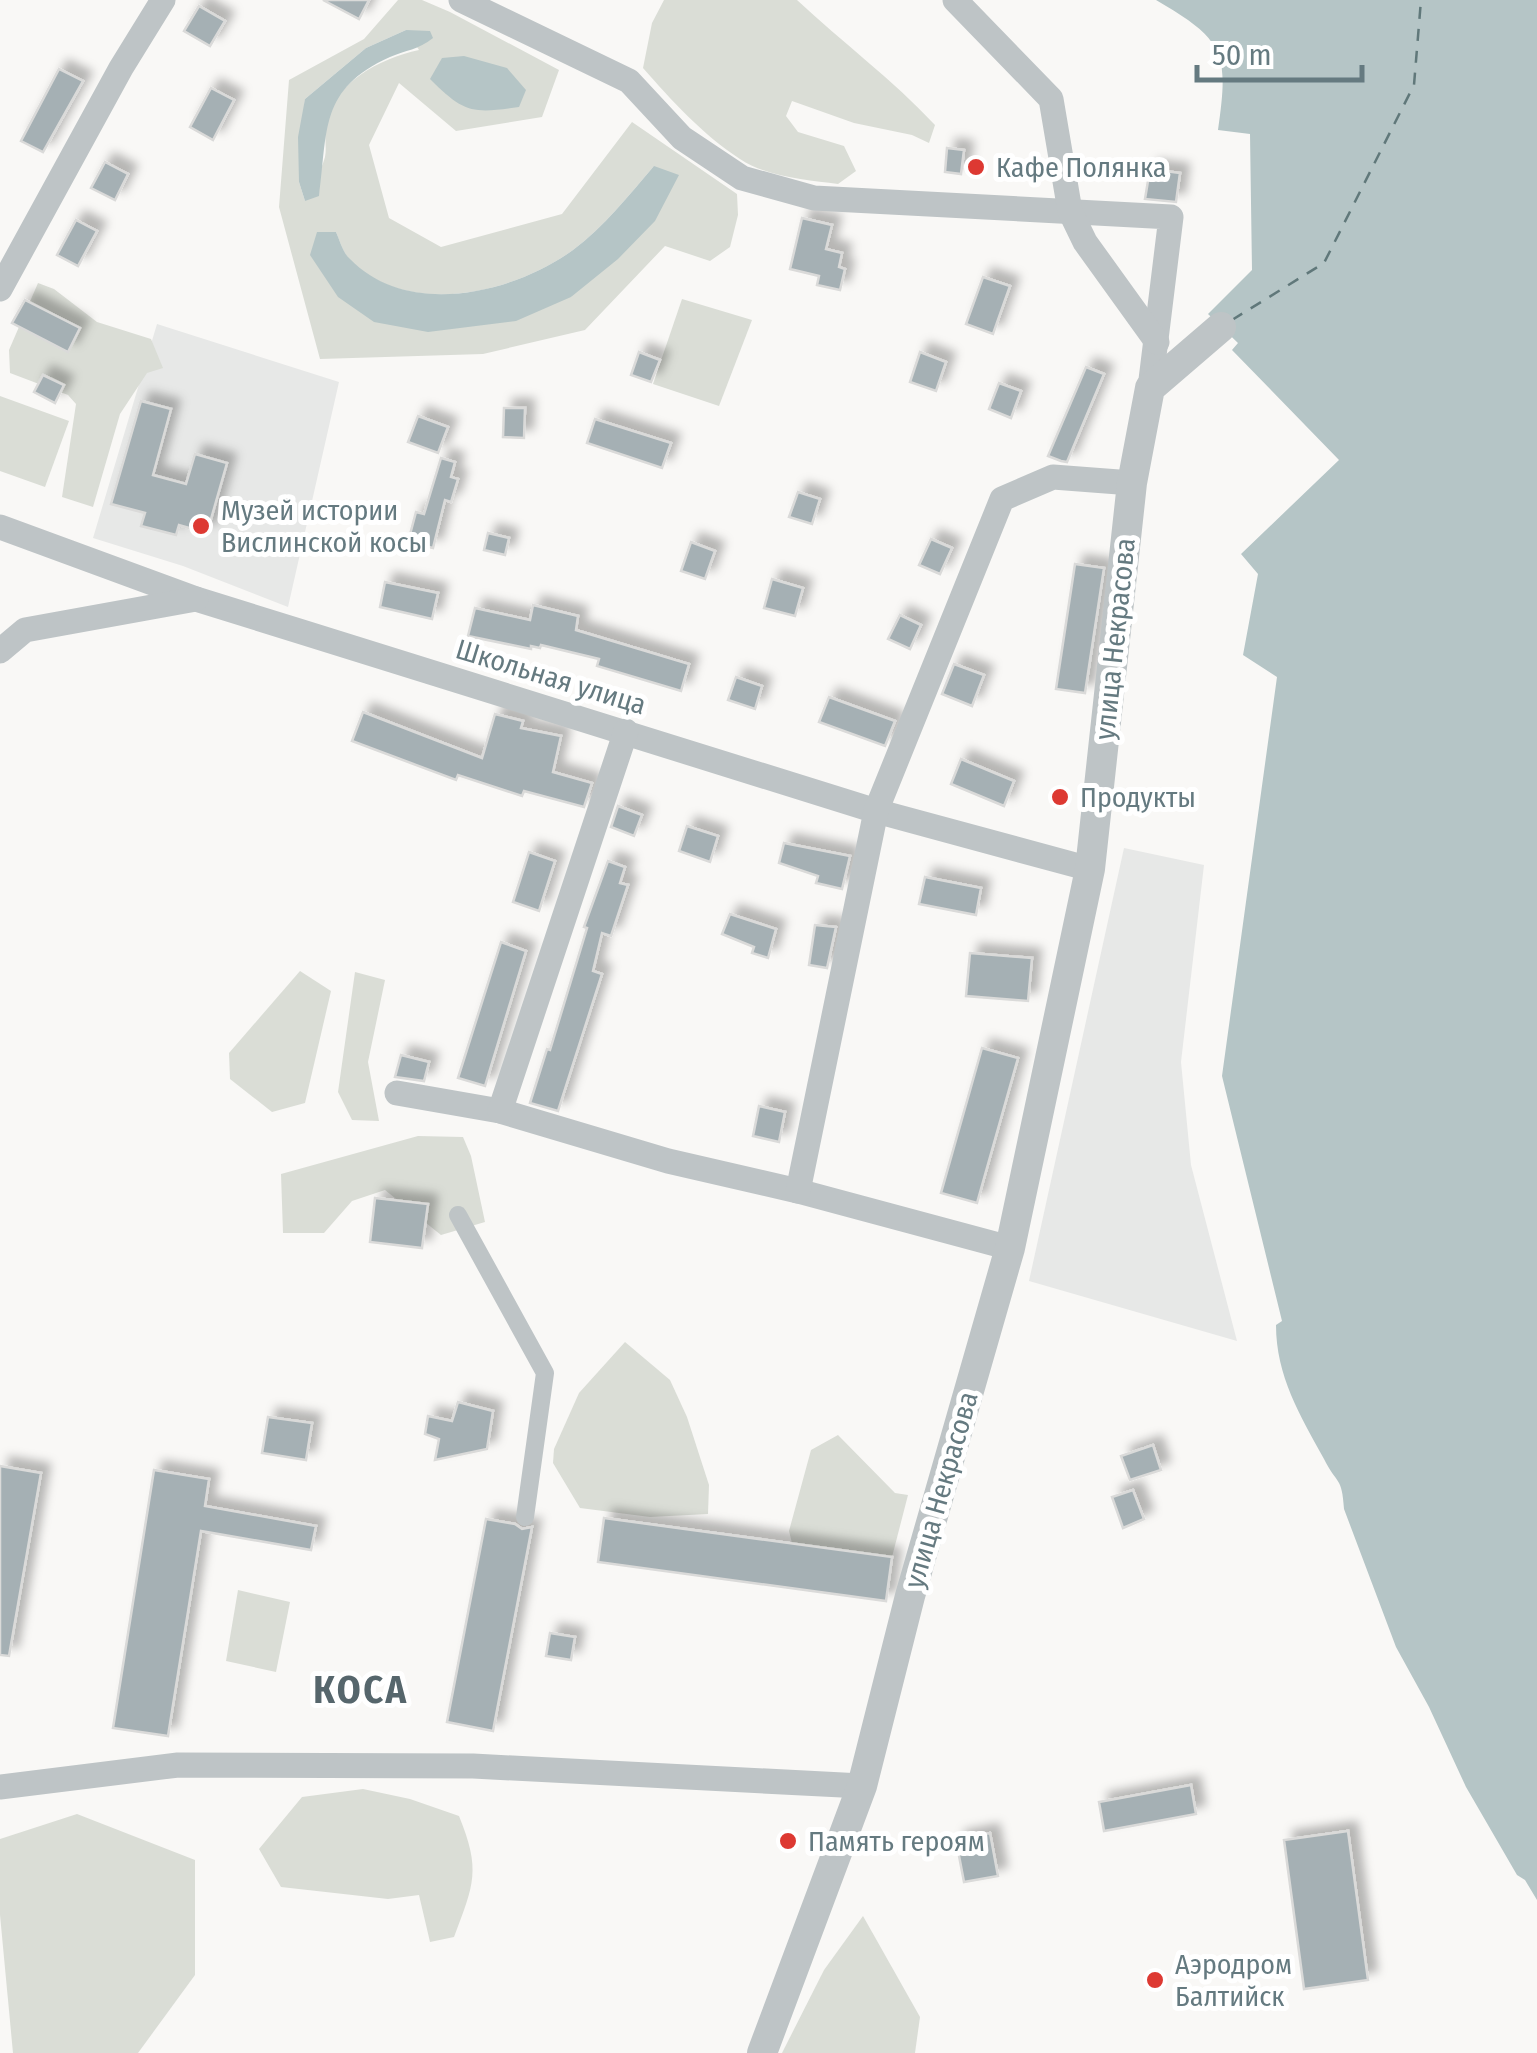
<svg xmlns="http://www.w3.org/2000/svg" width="1537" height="2053" viewBox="0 0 1537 2053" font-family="'Fira Sans Condensed',sans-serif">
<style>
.built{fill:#e7e8e7}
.green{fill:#daddd6;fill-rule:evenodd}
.water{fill:#b5c5c6}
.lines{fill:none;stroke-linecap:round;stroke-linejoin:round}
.ferry{stroke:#60787a;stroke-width:2.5;stroke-dasharray:12 10;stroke-linecap:butt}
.building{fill:#a5b0b4;stroke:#dadad9;stroke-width:2.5;filter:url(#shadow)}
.pedestrian{stroke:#bec4c6;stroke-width:18}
.minor{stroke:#bec4c6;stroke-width:25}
.tertiary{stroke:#bec4c6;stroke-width:30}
.poi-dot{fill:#dd3932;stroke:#fff;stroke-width:4}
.labels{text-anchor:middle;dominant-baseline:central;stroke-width:10;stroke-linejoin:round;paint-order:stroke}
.poi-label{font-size:28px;fill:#657a80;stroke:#fff;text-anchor:start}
.street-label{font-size:28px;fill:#657a80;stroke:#fff}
.district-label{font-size:38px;font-weight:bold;letter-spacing:2.5px;fill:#56666c;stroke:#fff}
</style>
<defs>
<filter id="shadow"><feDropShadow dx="9" dy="-9" stdDeviation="5" flood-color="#0004"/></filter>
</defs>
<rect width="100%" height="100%" fill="#f9f8f6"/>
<g class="built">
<path d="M157,324L339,382L288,607L183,566L93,538Z"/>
<path d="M1124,848L1204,865L1181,1062L1191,1165L1237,1341L1029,1281Z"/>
</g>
<g class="green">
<path d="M398,0H422L450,12L559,70L542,117L456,131L399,83L369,145L389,218L441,247L562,214L632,122L737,194L738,215L730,247L710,261L665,246L585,330L483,354L320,359L279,207L289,80L364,39ZM406,30L419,50C379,59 334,82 326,125C324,136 327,147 325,157C321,172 312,187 305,201L299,182L305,99L366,48ZM654,166L571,297H338L336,232C340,241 343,253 350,260C408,319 514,293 573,250C604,227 629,195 654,166Z"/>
<path d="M664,0H797C843,43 892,79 935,125L929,143L912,135L854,123L792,101L786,116L798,132L844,146L856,171L838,184C807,180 767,177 740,159C703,135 671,100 643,68L652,23Z"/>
<path d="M38,283L54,289L97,322L151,339L163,368L147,373L120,414L93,507L62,497L76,404L68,395L10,373L9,350Z"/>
<path d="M682,299L752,320L719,406L653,384Z"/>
<path d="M0,396L69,421L45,487L0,471Z"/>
<path d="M300,971L331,991L305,1103L272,1112L230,1079L229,1053Z"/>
<path d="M355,972L385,980L368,1062L379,1121L352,1120L338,1092Z"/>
<path d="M418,1136L463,1137L471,1156L485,1222L441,1235L385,1190L352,1201L324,1233H283L281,1174Z"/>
<path d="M625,1342L670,1380L687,1417L709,1485L708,1514L650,1517L580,1508L553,1463L554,1449L579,1393Z"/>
<path d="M838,1435L895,1493L908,1495L892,1557L792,1543L789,1531L811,1450Z"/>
<path d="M238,1590L290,1602L276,1672L226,1661Z"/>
<path d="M363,1789L410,1799L459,1816C481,1870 474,1884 454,1937L430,1942L419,1895L388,1899L281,1887L259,1849L302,1797Z"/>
<path d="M77,1814L195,1860V1975L138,2053H13L0,1915V1839Z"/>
<path d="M863,1916L920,2017L915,2053H782L824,1970Z"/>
</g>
<g class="water">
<path d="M1156,0H1537V1900L1525,1880L1517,1875L1466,1787L1429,1707L1396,1647L1344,1509C1342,1476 1337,1485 1324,1459C1300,1415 1276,1376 1276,1325L1282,1321L1222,1076L1277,677L1243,655L1258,574L1241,554L1339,460L1232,350L1238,343L1208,314L1252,270L1250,134L1218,130C1229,53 1225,40 1156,0Z"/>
<path d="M406,30L430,31L433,38C418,50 406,50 390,57C319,89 328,130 319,196L305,201L299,182L298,137L305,99L366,48Z"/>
<path d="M464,56L507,68L526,90L519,107C472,114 464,113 430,79L442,58Z"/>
<path d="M654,166L679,175L655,221L618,259L571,297L516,321L428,332L374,322L338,297L310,255L317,232H336C340,241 343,253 350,259C408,319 514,293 573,250C604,227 629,195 654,166Z"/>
</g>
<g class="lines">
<path class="ferry" d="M1232,320L1324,263L1414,85L1421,0"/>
</g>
<g class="building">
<path d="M323,0H369L359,19Z"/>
<path d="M199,6L225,21L210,46L184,31Z"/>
<path d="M59,69L83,81L43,152L21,141Z"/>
<path d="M211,88L234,100L213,140L190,127Z"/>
<path d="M947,148L964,150L961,174L945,172Z"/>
<path d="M105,162L128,174L115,200L91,188Z"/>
<path d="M1150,169L1180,173L1176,202L1145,199Z"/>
<path d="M802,218L832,225L826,249L842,253L839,267L845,269L840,290L817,285L819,276L790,269Z"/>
<path d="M76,220L97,231L78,266L57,255Z"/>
<path d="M983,277L1010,286L993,334L966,324Z"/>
<path d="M25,300L80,328L68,352L12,323Z"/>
<path d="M639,352L660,360L651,382L631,375Z"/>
<path d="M920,352L946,362L936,391L910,382Z"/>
<path d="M1086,367L1104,374L1067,462L1061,461L1048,456Z"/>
<path d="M43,375L64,385L55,403L34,392Z"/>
<path d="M999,383L1021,391L1011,418L989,409Z"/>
<path d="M141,401L171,409L153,475L186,484L195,454L227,463L207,533L179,525L176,535L141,526L145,513L111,504Z"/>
<path d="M504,408H525L524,438L503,437Z"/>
<path d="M418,416L448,427L438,453L408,442Z"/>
<path d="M595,419L671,443L662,468L587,443Z"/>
<path d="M441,458L455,462L451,477L458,479L451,502L445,500L433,548L408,542L416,512L424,514Z"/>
<path d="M798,492L820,499L812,524L789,517Z"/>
<path d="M488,533L509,538L505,555L484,550Z"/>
<path d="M931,539L952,548L940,574L919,565Z"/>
<path d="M691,542L715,551L705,579L681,571Z"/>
<path d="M1075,564L1104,568L1085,693L1056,689Z"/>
<path d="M772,579L803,588L795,616L764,608Z"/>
<path d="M385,582L438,593L432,619L380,607Z"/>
<path d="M533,605L578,616L576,630L689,664L681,691L597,666L599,659L541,645L540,648L531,646V649L468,636L475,608L530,620Z"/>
<path d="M900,615L921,625L910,649L888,639Z"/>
<path d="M954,664L984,675L972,706L942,694Z"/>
<path d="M736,677L762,686L755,709L728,700Z"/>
<path d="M829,697L895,721L885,746L819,722Z"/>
<path d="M363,712L482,758L495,714L523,721L521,728L561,736L553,772L592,783L584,807L524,791L522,796L458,775L456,780L352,741Z"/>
<path d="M961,759L1014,781L1004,806L951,784Z"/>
<path d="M618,806L642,815L634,836L611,827Z"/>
<path d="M687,826L718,836L710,862L679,851Z"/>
<path d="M784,843L850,856L842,889L816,883L818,876L779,863Z"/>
<path d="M529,852L555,861L539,911L513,902Z"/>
<path d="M608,861L625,867L620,883L628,885L611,936L602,933L593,971L602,974L558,1111L530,1103L547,1049L550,1050L587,928L584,927Z"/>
<path d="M925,877L981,888L976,915L919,904Z"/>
<path d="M730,914L776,929L768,958L752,953L754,947L722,934Z"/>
<path d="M815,925L836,927L827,968L809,965Z"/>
<path d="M501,942L526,951L485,1086L458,1078Z"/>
<path d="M970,953L1032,958L1028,1001L966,996Z"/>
<path d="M982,1048L1018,1058L977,1203L941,1193Z"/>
<path d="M401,1055L429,1062L424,1081L395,1077Z"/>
<path d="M759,1106L785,1112L779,1142L753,1136Z"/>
<path d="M375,1198L428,1204L422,1248L370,1242Z"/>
<path d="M458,1402L493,1411L487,1449L435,1460L439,1439L425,1434L428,1416L452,1421Z"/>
<path d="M268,1417L312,1423L306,1460L262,1453Z"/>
<path d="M1153,1445L1161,1470L1130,1480L1121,1456Z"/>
<path d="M0,1466L41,1473L9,1656L0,1655Z"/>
<path d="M154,1470L209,1479L205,1506L316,1526L311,1550L201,1531L168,1736L113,1728Z"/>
<path d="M1133,1490L1144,1519L1123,1528L1112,1497Z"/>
<path d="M604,1518L892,1557L886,1601L598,1562Z"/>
<path d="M486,1519L515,1524L522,1529L532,1527L493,1731L447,1722Z"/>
<path d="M550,1633L575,1637L571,1660L546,1656Z"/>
<path d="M1191,1785L1196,1814L1104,1831L1099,1802Z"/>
<path d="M1348,1831L1368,1980L1304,1989L1284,1840Z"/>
<path d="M990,1833L998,1876L964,1882L956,1840Z"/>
</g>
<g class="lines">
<path class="pedestrian" d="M458,1215L545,1373L525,1517"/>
<g class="minor">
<path d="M461,0L629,81L682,138L742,178L814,198L1171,217L1150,388"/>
<path d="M955,0L1051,99L1070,211L1085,242L1157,342"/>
<path d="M0,289L121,68L163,0"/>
<path d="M0,527L196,599L302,632L876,811L1090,869"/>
<path d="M0,651L25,630L196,599"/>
<path d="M397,1093L500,1111L668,1161L798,1191L1010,1248"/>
<path d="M500,1111L626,731"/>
<path d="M798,1191L876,811L1002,499L1053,477L1132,483"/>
<path d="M0,1787L178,1765L473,1766L862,1786"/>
</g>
<path class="tertiary" d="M762,2053L862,1786L910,1596L1010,1248L1090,869L1132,483L1150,388L1221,327"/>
</g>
<g class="poi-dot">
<circle cx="976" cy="167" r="10"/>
<circle cx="201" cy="526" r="10"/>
<circle cx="1060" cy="797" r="10"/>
<circle cx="788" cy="1841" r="10"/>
<circle cx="1155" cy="1980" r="10"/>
</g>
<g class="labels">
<g class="poi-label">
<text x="996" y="167">Кафе Полянка</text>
<text x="221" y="510">Музей истории<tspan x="221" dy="32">Вислинской косы</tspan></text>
<text x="1080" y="797">Продукты</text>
<text x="808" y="1841">Память героям</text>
<text x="1175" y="1964">Аэродром<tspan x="1175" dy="32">Балтийск</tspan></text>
</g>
<g class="street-label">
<text transform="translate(1115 639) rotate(-84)">улица Некрасова</text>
<text transform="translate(551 677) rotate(17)">Школьная улица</text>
<text transform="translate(941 1490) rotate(-74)">улица Некрасова</text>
</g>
<g class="district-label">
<text x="361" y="1690">КОСА</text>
</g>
</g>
<path d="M1197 65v15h165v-15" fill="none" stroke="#657a80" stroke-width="5"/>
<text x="1212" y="65" font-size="30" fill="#657a80" stroke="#ffffff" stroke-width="8" paint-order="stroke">50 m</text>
</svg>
